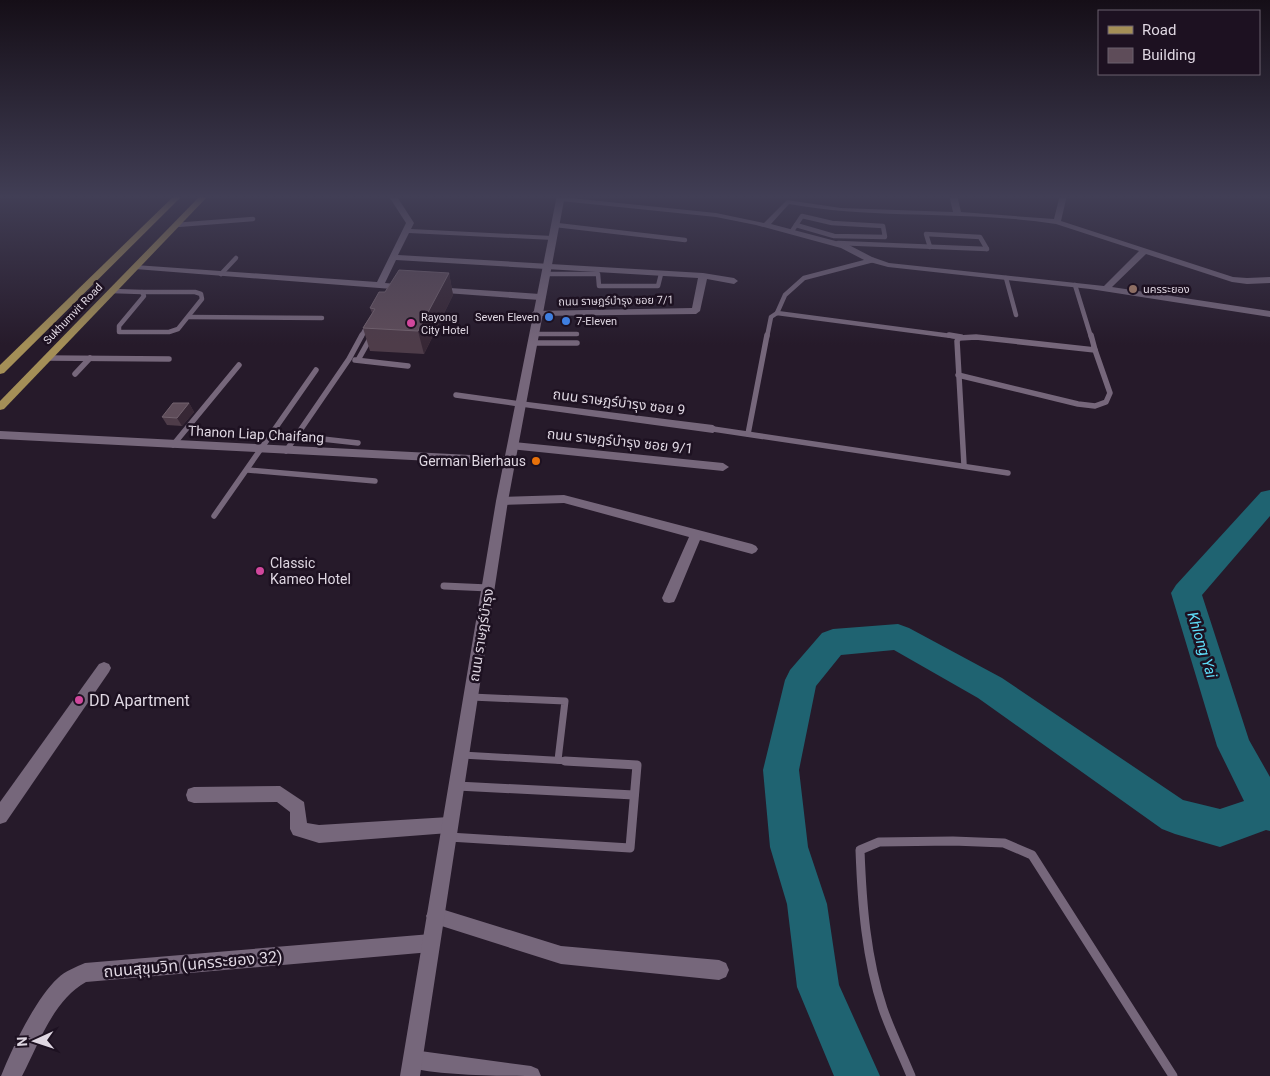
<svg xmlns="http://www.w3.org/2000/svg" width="1270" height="1076" viewBox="0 0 1270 1076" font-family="Roboto,'Noto Sans Thai',sans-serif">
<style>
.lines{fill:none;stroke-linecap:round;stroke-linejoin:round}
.river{fill:#1f6371;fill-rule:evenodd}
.service-far3{stroke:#76677b;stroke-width:4.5}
.service-far2{stroke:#76677b;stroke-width:5.5}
.service-far1{stroke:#76677b;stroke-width:7}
.service{stroke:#76677b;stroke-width:9}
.minor{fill:#76677b;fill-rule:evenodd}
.tertiary{fill:#76677b;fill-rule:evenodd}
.primary{fill:#a48f57;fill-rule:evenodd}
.wall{fill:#4e3c49}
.shaded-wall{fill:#372735}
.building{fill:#5e4c59;stroke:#72626e}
.education-dot{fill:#8d6e63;stroke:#1d1121;stroke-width:2}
.shop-dot{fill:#3f7fe0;stroke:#1d1121;stroke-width:2}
.hotel-dot{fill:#d1479c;stroke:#1d1121;stroke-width:2}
.food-dot{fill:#e8710a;stroke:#1d1121;stroke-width:2}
.labels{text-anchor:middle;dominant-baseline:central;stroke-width:5;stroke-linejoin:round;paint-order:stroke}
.far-poi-label{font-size:11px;fill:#dfd7e2;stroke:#1d1121;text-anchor:start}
.far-street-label{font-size:11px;fill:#dfd7e2;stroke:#1d1121}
.street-label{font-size:14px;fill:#dfd7e2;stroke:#1d1121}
.poi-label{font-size:14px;fill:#dfd7e2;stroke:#1d1121;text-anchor:end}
.water-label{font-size:15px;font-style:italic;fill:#5eddf8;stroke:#1d1121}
.near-poi-label{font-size:16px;fill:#dfd7e2;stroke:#1d1121;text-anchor:start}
.near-street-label{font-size:16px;fill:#dfd7e2;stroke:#1d1121}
</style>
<rect width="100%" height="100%" fill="#261a2a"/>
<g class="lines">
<path class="river" d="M1270,490V516L1202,595L1249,740L1270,777V831L1266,830L1220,847L1175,834L1162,829L978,698L894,650L841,655L816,686L799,770L808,847L827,904L839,985L880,1076H834L797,987L787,904L770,847L763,770L785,680L790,670L822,633L833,629L898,624L909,628L1002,678L1183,800L1220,809L1244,801L1217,746L1171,593L1176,585L1261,492Z"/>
<g class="service-far3">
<path d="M802,216L832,223L883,226L885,237L834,236L796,225Z"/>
<path d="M176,225L253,219"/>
<path d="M556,225L685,240"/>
<path d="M792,231L796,225"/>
<path d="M838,243L987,249"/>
<path d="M930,247L926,234L980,237L987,249"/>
<path d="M221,274L236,258"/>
<path d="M545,274H598L599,286H658L661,274"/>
<path d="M1006,278L1016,315"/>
<path d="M1075,285L1091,337"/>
<path d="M112,291L142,292"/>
<path d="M142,292H195L201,294L202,299L178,329L169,332H119V326L144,296Z"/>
<path d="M777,313L785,295L804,278L873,260"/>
<path d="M189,317L322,318"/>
<path d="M533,334H577"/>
<path d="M361,337L368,324"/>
<path d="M371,337L372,335"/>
<path d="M767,337L771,317L777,313L959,337"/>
</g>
<g class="service-far2">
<path d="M949,335L961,337"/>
<path d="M531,343H577"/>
<path d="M47,358L169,359"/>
<path d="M355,360L408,366"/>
<path d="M358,360L372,335"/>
<path d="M75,374L90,358"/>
<path d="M958,375L1078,404L1095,406L1106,402L1110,393L1095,350"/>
<path d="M456,395L520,404"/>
<path d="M713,429L1008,473"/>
<path d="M748,434L767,335"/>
<path d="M296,436L358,443"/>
<path d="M173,445L239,365"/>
<path d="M286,451L349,359L362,335"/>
<path d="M964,465L957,341L959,338L976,337L1095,350L1091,335"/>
<path d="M248,470L375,481"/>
<path d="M214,516L316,370"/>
</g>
<g class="service-far1">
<path d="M444,586L489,588"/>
<path d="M471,697L565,701L558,760"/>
<path d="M462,755L587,762"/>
</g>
<g class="service">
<path d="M457,786L634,795"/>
<path d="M449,837L630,848L637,765L565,761"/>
<path d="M911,1076C902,1054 891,1032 883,1009C866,958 862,904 860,850L879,842L953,841L1004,843L1032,855L1173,1076"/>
</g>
<g class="minor">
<path d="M388,195H396L414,223L411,229L553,236L557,238L553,240L409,233L398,255L703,273L734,278L738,281L734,284L707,279L700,311L696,314L537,316L532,313L534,311L692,308L698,278L396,260L385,283L408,285V289L405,290L135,269L131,267L135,265L377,282L406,223Z"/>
<path d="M761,195H772L768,197Z"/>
<path d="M949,195H957L961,212L1054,219L1060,195H1067L1061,221L1233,277L1247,278L1270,277V283L1247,284L1232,282L1146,254L1112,287L1270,311V317L1090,289L888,267L866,261L841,248L756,225L716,217L561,201L557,199L561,197L716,213L764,223L787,200L841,208L953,212ZM789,204C877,220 967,210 1056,224L1139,251L1104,286L889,263L872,257L847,244L771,224Z"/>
<path d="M435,287L540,294L544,297L540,300L432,292V288Z"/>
<path d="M520,401L713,425L718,429L713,433L516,406L515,404L516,402Z"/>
<path d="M0,431L511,457L517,461L511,465L0,439Z"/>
<path d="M514,442L723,463L729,467L723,471L510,449L508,446Z"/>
<path d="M564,495L752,544L756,546L758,549L756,552L752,554L700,540L676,598L674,602L669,603L664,602L662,598L689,537L564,503L502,505L496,501L502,497Z"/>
<path d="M104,662L109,664L111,668L109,672L6,822L0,824V802L99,664Z"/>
<path d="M280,786L304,802L307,823L319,825L449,817L455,819L457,825L455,831L449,833L319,843L293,835L290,829V812L277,802L194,803L188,801L186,795L188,789L194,787Z"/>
<path d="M435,907L561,946L719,960L726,963L729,970L726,977L719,980L561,964L429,922L426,916L429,910Z"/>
<path d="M431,934L438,936L440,943L438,950L431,952L86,982C53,1000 39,1044 22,1076H1C12,1048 36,998 58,978C65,971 76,967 85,963Z"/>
<path d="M413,1050L531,1066L538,1069L541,1076C503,1076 441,1076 406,1067L403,1060L406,1053Z"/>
</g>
<path class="tertiary" d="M557,195H565L508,501L420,1076H400L496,501Z"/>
<g class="primary">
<path d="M175,195H183L4,373L0,374V365Z"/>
<path d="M201,195H209L4,409L0,410V401Z"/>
</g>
</g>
<g class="wall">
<path d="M449,273L453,295L424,354L370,351L363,328L372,313L370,308L385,292Z"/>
<path d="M189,403L194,412L182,426L167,425L162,417Z"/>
</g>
<g class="shaded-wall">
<path d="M449,273L453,295L424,354L418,331Z"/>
<path d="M189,403L194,412L182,426L177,418Z"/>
</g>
<g class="building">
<path d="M399,270L449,273L418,331L363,328L375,309L370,308L379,292H385Z"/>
<path d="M173,403H189L177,418L162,417Z"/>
</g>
<linearGradient id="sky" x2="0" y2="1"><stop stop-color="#150e17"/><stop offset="0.57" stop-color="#413e55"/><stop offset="1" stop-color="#413e55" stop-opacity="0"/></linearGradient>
<rect width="1270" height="345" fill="url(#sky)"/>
<circle class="education-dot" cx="1133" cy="289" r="5"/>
<g class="shop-dot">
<circle cx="549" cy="317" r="5"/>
<circle cx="566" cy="321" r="5"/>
</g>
<g class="hotel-dot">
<circle cx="411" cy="323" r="5"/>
<circle cx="260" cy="571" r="5"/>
<circle cx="79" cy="700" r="5"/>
</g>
<circle class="food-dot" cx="536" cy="461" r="5"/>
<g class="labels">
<g class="far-poi-label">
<text x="1143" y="289">นครระยอง</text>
<text x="421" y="317">Rayong<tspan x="421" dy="13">City Hotel</tspan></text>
<text x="539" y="317" text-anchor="end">Seven Eleven</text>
<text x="576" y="321">7-Eleven</text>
</g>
<g class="far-street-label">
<text transform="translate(616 301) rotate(-1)">ถนน ราษฎร์บำรุง ซอย 7/1</text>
<text transform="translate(73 314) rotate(-46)">Sukhumvit Road</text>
</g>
<g class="street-label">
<text transform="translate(619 402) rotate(7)">ถนน ราษฎร์บำรุง ซอย 9</text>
<text transform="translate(256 434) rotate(3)">Thanon Liap Chaifang</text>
<text transform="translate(620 441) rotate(6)">ถนน ราษฎร์บำรุง ซอย 9/1</text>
<text transform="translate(481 635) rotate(-81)">ถนน ราษฎร์บำรุง</text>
</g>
<g class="poi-label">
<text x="526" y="461">German Bierhaus</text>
<text x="270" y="563" text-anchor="start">Classic<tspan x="270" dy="16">Kameo Hotel</tspan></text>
</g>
<g class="water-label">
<text transform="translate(1202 645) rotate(73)">Khlong Yai</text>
</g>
<g class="near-poi-label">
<text x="89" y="700">DD Apartment</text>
</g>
<g class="near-street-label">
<text transform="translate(193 964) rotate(-5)">ถนนสุขุมวิท (นครระยอง 32)</text>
</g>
</g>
<rect x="1098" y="10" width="162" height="65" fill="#1d1121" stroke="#6b606e"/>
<rect x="1108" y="26" width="25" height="8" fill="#a48f57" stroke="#6b606e"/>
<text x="1142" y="35" font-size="15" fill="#dfd7e2">Road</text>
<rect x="1108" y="48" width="25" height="15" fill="#5e4c59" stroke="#6b606e"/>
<text x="1142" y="60" font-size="15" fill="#dfd7e2">Building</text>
<g transform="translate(35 1041) rotate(267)" stroke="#1d1121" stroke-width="4" paint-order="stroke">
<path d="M0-4L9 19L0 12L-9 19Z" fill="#dfd7e2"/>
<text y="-8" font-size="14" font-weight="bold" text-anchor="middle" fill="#dfd7e2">N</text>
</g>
</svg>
